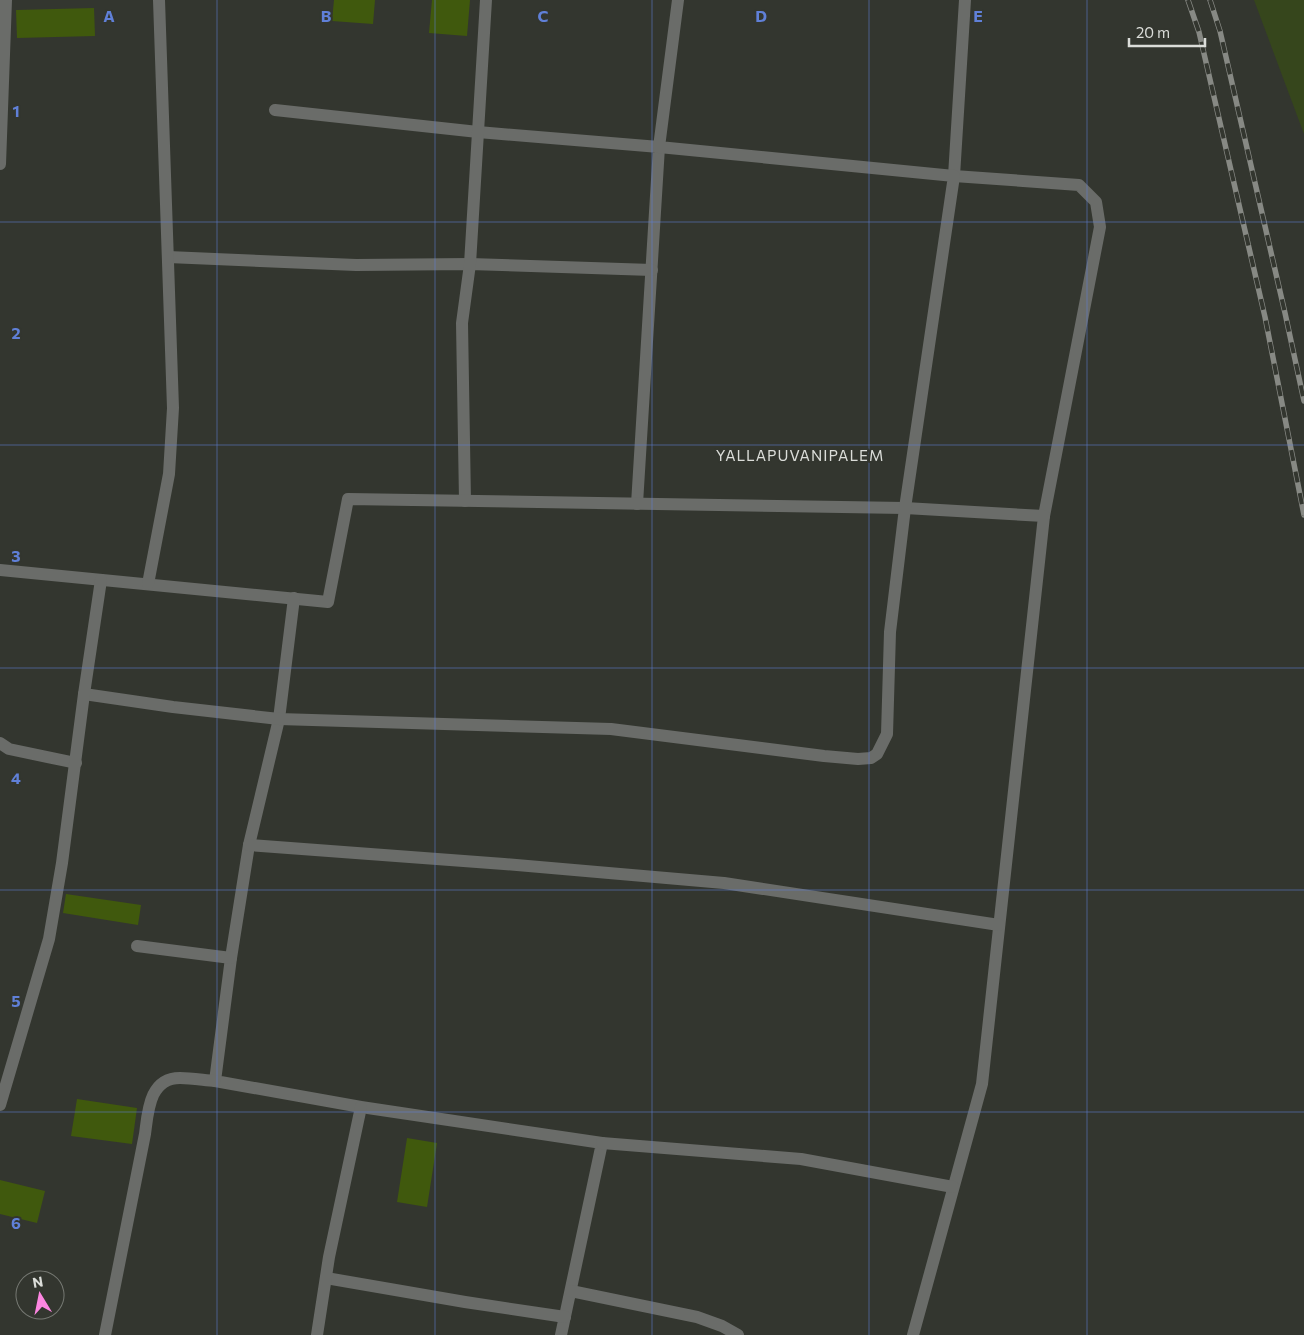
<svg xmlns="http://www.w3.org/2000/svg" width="1304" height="1335" viewBox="0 0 1304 1335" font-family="Commissioner,sans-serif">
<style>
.green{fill:#36461c}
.building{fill:#40590d}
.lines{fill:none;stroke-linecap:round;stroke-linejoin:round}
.street{stroke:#6a6c69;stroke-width:12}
.rail-casing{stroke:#878984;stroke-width:5.5}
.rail{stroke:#33362f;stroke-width:4;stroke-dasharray:11;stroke-linecap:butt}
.grid{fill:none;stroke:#6080d8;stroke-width:1;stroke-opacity:0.55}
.labels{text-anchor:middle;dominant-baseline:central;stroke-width:4;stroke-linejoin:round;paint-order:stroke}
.neighbourhood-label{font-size:15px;letter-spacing:1px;fill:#dbddd9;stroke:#33362f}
.grid-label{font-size:16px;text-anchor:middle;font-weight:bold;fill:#6080d8;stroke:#33362f;stroke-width:4;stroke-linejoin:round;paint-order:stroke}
</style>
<rect width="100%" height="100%" fill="#33362f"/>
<path class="green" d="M1254,0H1304V134Z"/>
<g class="building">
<path d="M334,0H375L373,24L332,21Z"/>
<path d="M432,0H470L467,36L429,33Z"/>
<path d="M94,8L95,36L17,38L16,10Z"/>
<path d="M66,894L141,905L138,925L63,913Z"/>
<path d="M77,1099L137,1108L132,1144L71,1136Z"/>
<path d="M407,1138L437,1143L427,1207L397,1202Z"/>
<path d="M0,1180L45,1191L37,1223L0,1214Z"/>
</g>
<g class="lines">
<g class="street">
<path d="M965,0L954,176L1079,185L1096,202L1100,227L1044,516"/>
<path d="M275,110L478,132L659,147L637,504"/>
<path d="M0,164L6,0"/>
<path d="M168,257L356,265L470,264L652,270"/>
<path d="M465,501L462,323L470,264L486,0"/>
<path d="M0,570L328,602L348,499L905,508L1044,516L982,1084L913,1335"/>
<path d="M148,584L169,474L173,408L159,0"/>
<path d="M294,598L279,719L249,845L231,958L215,1081L361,1107L602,1143L561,1335"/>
<path d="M84,694L173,707L279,719L611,729L824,756L858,759L871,758L877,754L887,734L890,632L905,508L954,176L659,147L678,0"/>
<path d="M0,743L9,749L76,763"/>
<path d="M249,845L504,864L724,883L999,925"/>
<path d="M137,946L231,958"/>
<path d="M0,1105L49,939L62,863L84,694L101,580"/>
<path d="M602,1143L801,1159L953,1187"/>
<path d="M326,1278L465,1302L565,1317"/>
<path d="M571,1291L697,1317L722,1326L738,1335"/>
<path d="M105,1335L145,1134C148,1112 149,1078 180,1078C191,1078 203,1080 215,1081"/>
<path d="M317,1335L329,1257L361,1107"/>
</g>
<g class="rail-casing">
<g id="rail">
<path d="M1188,0L1199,32L1265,317L1304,515"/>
<path d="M1210,0L1220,31L1285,313L1304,401"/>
</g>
</g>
<use href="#rail" class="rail"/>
</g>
<path class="grid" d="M217,0V1335M435,0V1335M652,0V1335M869,0V1335M1087,0V1335M0,222H1304M0,445H1304M0,668H1304M0,890H1304M0,1112H1304"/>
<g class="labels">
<g class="neighbourhood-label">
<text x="800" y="455">YALLAPUVANIPALEM</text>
</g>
</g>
<g class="grid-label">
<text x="109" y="22">A</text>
<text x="326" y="22">B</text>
<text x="543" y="22">C</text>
<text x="761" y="22">D</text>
<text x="978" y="22">E</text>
<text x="16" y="117">1</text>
<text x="16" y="339">2</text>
<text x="16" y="562">3</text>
<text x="16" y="784">4</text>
<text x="16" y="1007">5</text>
<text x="16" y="1229">6</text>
</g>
<g transform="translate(40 1295) rotate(350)"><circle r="24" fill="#33362f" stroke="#767973"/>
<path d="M0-4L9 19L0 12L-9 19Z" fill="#fd86e1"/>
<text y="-8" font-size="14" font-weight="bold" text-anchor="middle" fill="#dbddd9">N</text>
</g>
<path d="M1129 38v8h76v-8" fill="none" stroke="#dbddd9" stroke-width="2.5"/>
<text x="1136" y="38" font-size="15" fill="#dbddd9" stroke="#33362f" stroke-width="4" paint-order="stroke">20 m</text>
</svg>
